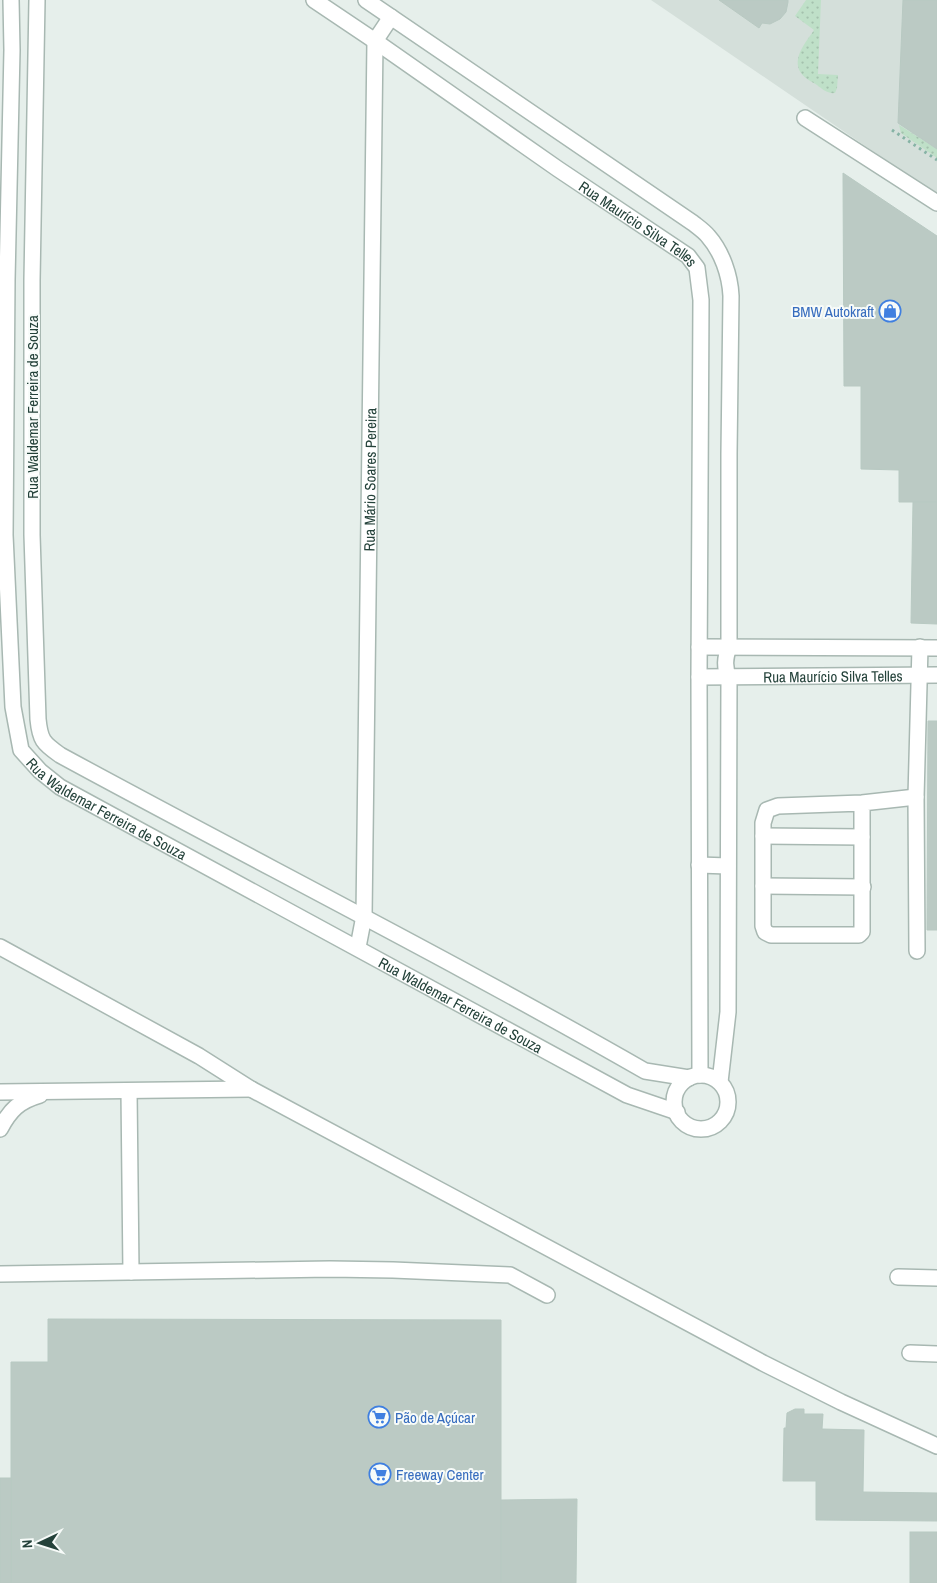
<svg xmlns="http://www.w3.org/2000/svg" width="937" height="1583" viewBox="0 0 937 1583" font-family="'Archivo Narrow',sans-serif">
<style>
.built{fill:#d4dfda}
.garden{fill:url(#garden-dots)}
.building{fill:#bbcac4;stroke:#b8c9c2}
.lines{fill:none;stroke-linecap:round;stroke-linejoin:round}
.minor-casing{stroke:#a8b8b2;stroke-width:18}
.path{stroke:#86b3a5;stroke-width:3;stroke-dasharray:2.5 4;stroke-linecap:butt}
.minor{stroke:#fff;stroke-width:15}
.labels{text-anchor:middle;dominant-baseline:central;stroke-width:4;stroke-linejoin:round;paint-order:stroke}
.street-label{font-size:15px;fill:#24423a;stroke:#f7fbf9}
.shop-label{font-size:15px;fill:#366cbe;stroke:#f7fbf9;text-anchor:start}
</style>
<defs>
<pattern id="garden-dots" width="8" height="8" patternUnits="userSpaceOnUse" patternTransform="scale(1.25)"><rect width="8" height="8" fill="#bfe0c8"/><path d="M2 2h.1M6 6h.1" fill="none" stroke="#a4c1ad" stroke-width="1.8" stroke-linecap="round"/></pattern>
</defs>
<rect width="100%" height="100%" fill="#e6efeb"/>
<path class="built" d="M651,0H937V195L789,94Z"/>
<g class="garden">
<path d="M806,0H821L818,74L838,75L837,88L835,93C828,94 822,89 817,85C812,82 804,78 801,73C791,58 807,41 814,30L795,16Z"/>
<path d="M899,125L937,149V158L901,133Z"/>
</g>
<g class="building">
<path d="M719,0H788V2L786,12L780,19L770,24L762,23L759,28Z"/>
<path d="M903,0H937V149L898,123Z"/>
<path d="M843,173L937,236V502H899V470L861,469V386H844Z"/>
<path d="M913,502H937V624L911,623Z"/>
<path d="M928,721H937V930H927Z"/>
<path d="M48,1319L501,1320V1583H11V1362H48Z"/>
<path d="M795,1409H804V1414H823L822,1429L864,1430L863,1492L937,1493V1521L816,1520V1481H783L784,1428H786L787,1413Z"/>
<rect x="0" y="1478" width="11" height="105"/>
<path d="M577,1499L576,1583H501V1500Z"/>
<rect x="910" y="1532" width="27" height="51"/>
</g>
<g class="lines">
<g class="minor-casing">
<g id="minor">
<path id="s1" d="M11,0L12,50L7,280L5,535L13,707L21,750L40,771L60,787L627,1095L677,1112"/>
<path d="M37,0L32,280V535L38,719C40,740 43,743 60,755C255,861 453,961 645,1071L689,1078"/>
<path id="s2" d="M314,0L375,41L558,169L688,256L697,268L701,300L699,677L700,1075"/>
<path d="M366,0L693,223C698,227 704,231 708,236C722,252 730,275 731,296L729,453V647C725,658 724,667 729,678L728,1012L720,1082"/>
<path d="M805,118L937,203"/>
<path d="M699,647L937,648"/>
<path id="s3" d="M699,677L937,675"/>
<path d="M862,803V932L859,935H771L765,932L763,926V823L767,810L778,806L862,803L916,797"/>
<path d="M763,836L862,837"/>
<path d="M699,865L728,866"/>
<path d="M763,886L863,887"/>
<path d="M0,947L199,1056L251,1089L763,1363L841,1402L937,1446"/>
<path id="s4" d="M358,947L364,916L375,41L391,17"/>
<path d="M917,951L916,797L920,647"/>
<circle cx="701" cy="1102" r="27"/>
<path d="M129,1091L131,1272"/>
<path d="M0,1092L251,1089"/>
<path d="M0,1129C10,1110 19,1101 40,1095"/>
<path d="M0,1274L330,1269L393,1270L510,1275L547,1295"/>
<path d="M898,1277L937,1278"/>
<path d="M910,1353L937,1354"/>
</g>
</g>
<path class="path" d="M892,130L937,160"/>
<use href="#minor" class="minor"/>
</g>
<defs>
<g id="shop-ring" transform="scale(1.125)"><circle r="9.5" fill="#f7fbf9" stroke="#3f7fe0" stroke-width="1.5"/><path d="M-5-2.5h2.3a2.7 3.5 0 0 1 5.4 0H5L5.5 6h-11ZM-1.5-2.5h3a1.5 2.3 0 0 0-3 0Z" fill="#3f7fe0"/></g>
<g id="supermarket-ring" transform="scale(1.125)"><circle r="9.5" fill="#f7fbf9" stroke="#3f7fe0" stroke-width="1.5"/><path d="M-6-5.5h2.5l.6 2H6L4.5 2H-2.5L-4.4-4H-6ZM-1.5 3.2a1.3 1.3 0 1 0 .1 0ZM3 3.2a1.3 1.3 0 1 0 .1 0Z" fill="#3f7fe0"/></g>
</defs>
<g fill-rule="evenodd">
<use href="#shop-ring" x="890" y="311"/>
<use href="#supermarket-ring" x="379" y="1417"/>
<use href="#supermarket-ring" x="380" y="1474"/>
</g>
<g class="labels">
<g class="street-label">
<text stroke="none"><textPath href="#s2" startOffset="394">Rua Maurício Silva Telles</textPath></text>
<text transform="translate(32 407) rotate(-90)">Rua Waldemar Ferreira de Souza</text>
<text stroke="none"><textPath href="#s4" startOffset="468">Rua Mário Soares Pereira</textPath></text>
<text stroke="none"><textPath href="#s3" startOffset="134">Rua Maurício Silva Telles</textPath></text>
<text stroke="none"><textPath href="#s1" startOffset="856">Rua Waldemar Ferreira de Souza</textPath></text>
<text stroke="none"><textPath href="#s1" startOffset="1261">Rua Waldemar Ferreira de Souza</textPath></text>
</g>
<g class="shop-label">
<text x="874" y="311" text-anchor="end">BMW Autokraft</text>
<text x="395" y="1417">Pão de Açúcar</text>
<text x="396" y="1474">Freeway Center</text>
</g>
</g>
<g transform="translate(40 1543) rotate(266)" stroke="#f7fbf9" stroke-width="4" paint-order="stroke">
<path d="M0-4L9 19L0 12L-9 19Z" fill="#24423a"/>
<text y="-8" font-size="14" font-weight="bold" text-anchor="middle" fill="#24423a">N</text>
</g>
</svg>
